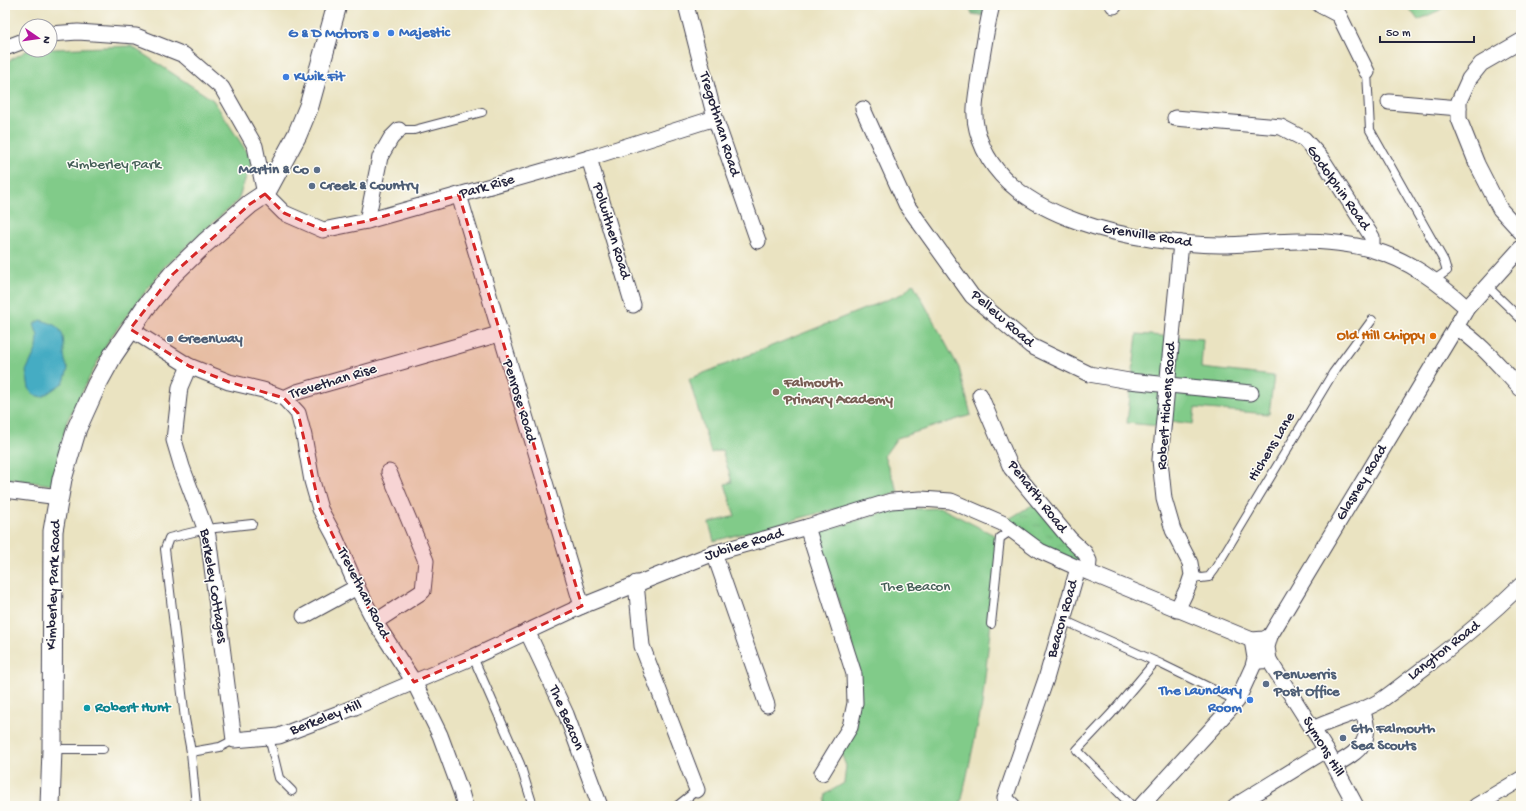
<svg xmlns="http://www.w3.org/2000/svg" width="1526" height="811" viewBox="0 0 1526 811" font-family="'Gochi Hand',sans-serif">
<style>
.grass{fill:url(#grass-tufts);stroke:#527662}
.forest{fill:url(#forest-firs);stroke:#456858}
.park{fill:#81cb89;stroke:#527662}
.water{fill:#44acc3;stroke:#33677f}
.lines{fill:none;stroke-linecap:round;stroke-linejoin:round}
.service-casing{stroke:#403f4f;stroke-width:10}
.minor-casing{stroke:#403f4f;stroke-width:17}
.tertiary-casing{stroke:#403f4f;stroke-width:21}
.service{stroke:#fff;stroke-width:8}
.minor{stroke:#fff;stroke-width:15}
.tertiary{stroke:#fff;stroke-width:19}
.marked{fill:#d62828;fill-opacity:0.2;stroke:#d62828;stroke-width:3;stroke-dasharray:8 5;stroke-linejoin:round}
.shop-dot{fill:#3f7fe0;stroke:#fdfcf7;stroke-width:1.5}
.service-dot{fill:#5c6f8a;stroke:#fdfcf7;stroke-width:1.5}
.food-dot{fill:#e8710a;stroke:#fdfcf7;stroke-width:1.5}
.education-dot{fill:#8d6e63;stroke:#fdfcf7;stroke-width:1.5}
.culture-dot{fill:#0f9aa8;stroke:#fdfcf7;stroke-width:1.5}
.labels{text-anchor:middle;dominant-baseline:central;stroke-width:3;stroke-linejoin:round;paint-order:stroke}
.shop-label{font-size:15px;font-weight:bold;fill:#366cbe;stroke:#fdfcf7;text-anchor:start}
.street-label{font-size:15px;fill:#22223b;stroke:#fdfcf7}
.park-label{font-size:15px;fill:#435d56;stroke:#fdfcf7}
.service-label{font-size:15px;font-weight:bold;fill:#4e5e75;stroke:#fdfcf7;text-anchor:start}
.food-label{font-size:15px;font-weight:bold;fill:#c56008;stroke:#fdfcf7;text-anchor:end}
.education-label{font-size:15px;font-weight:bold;fill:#785e54;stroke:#fdfcf7;text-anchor:start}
.culture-label{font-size:15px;font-weight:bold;fill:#0d838f;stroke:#fdfcf7;text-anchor:start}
</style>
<defs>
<pattern id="grass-tufts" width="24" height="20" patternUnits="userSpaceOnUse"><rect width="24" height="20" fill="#81cb89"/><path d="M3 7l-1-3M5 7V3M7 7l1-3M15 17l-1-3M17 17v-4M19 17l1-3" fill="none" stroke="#6fae77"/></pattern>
<pattern id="forest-firs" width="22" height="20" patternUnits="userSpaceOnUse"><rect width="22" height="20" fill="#68af75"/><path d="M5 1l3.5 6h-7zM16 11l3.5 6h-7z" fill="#558e61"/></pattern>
</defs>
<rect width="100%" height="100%" fill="#fdfcf7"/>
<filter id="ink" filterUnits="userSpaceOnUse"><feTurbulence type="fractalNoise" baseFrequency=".025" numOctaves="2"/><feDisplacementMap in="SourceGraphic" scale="8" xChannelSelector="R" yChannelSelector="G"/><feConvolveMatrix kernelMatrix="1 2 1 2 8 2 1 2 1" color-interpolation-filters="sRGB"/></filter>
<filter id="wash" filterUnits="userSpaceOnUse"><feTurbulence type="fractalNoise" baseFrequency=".012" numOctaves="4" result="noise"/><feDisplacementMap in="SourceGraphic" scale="16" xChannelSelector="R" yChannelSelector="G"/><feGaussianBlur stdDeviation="0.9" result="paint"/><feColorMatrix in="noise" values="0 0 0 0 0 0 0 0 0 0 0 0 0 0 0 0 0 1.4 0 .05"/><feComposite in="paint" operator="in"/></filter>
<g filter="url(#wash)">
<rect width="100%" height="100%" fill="#eae3c1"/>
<path class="grass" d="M1039,501L1070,539L1088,572L1002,523Z"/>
<path class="forest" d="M968,5H986L983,16L972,14Z"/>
<g class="park">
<path d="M1407,5H1451L1418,20Z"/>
<path d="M131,46L213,100L252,160L238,200L165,266L110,338L67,421L52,485L5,478V63L28,50Z"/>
<path d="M913,283L959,368L971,415L897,438L884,456L898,492L714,541L709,523L735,516L725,484L732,482L722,450L711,453L689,379L904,293Z"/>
<path d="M1137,334L1203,339L1201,368L1274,376L1269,414L1195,408L1193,424L1170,421V427L1127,423Z"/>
<path d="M941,508L1000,538L982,705L962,799L958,806H824L826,794L844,783L846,766L840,750L856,728L853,645L817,533L890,510Z"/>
</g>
<path class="water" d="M40,320C76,328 57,347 68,369L64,382L42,397L34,395L29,388L26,371L37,348L38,336L34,324Z"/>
</g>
<g filter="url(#ink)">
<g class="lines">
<g class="service-casing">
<g id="service">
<path d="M1367,72L1370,130L1444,261L1447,271L1434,280"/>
<path d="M399,130H414L482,112"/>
<path d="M1487,286L1521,319"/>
<path d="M1192,575L1201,578L1209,577L1215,569L1333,373L1372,320"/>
<path d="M1063,620L1161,664L1237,701"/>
<path d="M991,624L1000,538L1012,530"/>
<path d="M473,657L520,764L533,806"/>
<path d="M269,737L279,778L292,791"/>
<path d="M52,749H103"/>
<path d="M191,752L220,747L234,740"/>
<path d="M196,806L191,752L185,719L165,549L169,538L206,529L252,524"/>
<path d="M677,806L697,790"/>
<path d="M1132,806L1077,750L1111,714L1155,662"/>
</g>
</g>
<g class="minor-casing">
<g id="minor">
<path d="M686,5L715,118L758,241"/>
<path d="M992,5C986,28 983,52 979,76C977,93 972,112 977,130C999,221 1141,244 1220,245C1246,245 1272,241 1298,241C1322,241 1349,243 1373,250C1410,260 1439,283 1467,308"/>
<path d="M1113,5L1114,6L1115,5"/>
<path d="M1320,5L1339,15L1367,72"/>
<path d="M50,34L78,32L136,36L184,55L222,88L255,146L265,194L284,213L323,230L367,221L459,195L589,158L715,118"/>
<path d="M1521,41L1481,64L1469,79L1459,101V119L1477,164L1500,209L1521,232"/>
<path d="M5,48L26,40"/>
<path d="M1389,102L1459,108"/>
<path d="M863,109L906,204L972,296L1031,346L1089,374L1129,381L1251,393"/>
<path d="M1175,118L1281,127L1304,139L1322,159L1372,237V249"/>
<path d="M589,158L633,305"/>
<path d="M459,195L582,606"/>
<path d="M367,221L380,157L391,138L399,130"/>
<path d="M1456,327C1481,343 1500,367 1521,389"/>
<path d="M130,329L189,366L229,382L263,390L284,398L297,392L499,334"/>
<path d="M189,366L180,387L174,440L182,467L208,536L234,740L279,736L355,707L473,657L582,606L714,553L807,527L891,501L921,499L951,501L1002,523L1040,551L1078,568"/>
<path d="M980,395L1011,468L1070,539L1085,553L1089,561L1088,572"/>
<path d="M284,398L298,413L304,436L312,481L320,509L335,537L357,587L375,622L414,682L440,735L461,792L465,806"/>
<path d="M5,490L59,497"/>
<path d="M807,527L854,674L855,703L850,727L822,773"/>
<path d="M714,553L767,705"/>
<path d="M636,583L642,646L697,790"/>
<path d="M1177,610L1188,587L1192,575L1190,563L1173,530L1164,499L1160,460L1181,243"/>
<path d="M304,616L357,587"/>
<path d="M375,622L423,591L426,561L389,472"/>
<path d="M527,631L566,714L600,806"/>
<path d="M1269,660L1267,647L1270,636L1456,327L1467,308L1521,248"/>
<path d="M1260,661L1269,660L1326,750L1356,806"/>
<path d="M1313,729C1334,718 1359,714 1380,701C1395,691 1409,679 1424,668C1458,642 1490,615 1521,585"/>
<path d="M1335,765C1359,751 1375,742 1362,710"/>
<path d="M1013,806L1005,798L1046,679L1078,568L1252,640L1264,639L1270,636"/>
<path d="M1141,806L1237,701L1253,666L1255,658L1252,640"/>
<path d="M1235,806L1326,750"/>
<path d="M1476,806L1521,779"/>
</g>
</g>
<g class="tertiary-casing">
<path id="tertiary" d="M50,806L52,749L53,531L62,479L77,428L97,384L113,355L145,308L173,274L205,243L250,204L265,194L297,135L309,106L337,5"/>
</g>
<use href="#service" class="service"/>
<use href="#minor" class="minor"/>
<use href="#tertiary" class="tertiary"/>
</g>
</g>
<path class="marked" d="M265,194L284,213L323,230L367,221L459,195L582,606L473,657L414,682L375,622L320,509L298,413L284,398L229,382L189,366L130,329L173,274L250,204Z"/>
<g class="shop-dot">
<circle cx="391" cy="33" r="4"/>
<circle cx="376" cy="34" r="4"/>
<circle cx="286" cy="77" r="4"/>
<circle cx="1250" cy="700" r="4"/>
</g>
<g class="service-dot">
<circle cx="317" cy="170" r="4"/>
<circle cx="312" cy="186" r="4"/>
<circle cx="170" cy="339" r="4"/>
<circle cx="1266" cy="684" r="4"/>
<circle cx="1343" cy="738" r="4"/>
</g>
<circle class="food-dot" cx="1433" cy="336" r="4"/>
<circle class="education-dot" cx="776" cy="392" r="4"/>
<circle class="culture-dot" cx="87" cy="708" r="4"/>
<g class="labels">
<g class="shop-label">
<text x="399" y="33">Majestic</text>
<text x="368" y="34" text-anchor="end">G &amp; D Motors</text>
<text x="294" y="77">Kwik Fit</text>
<text x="1242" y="691" text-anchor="end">The Laundary<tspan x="1242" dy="17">Room</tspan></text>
</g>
<g class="street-label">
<text transform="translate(719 124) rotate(73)">Tregothnan Road</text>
<text transform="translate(487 187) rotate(-16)">Park Rise</text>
<text transform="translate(1338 188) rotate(55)">Godolphin Road</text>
<text transform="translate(611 231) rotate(73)">Polwithen Road</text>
<text transform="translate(1147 236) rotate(9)">Grenville Road</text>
<text transform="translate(1002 319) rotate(41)">Pellew Road</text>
<text transform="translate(333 382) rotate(-17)">Trevethan Rise</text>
<text transform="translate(519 401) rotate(73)">Penrose Road</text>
<text transform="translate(1167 406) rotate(-86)">Robert Hichens Road</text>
<text transform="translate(1272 447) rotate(-59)">Hichens Lane</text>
<text transform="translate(1362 483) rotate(-59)">Glasney Road</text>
<text transform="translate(1037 497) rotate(52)">Penarth Road</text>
<text transform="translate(744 545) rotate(-17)">Jubilee Road</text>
<text transform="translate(54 585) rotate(-88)">Kimberley Park Road</text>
<text transform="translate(213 586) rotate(81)">Berkeley Cottages</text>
<text transform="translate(363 593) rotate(63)">Trevethan Road</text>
<text transform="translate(1063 619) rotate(-74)">Beacon Road</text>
<text transform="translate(1444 651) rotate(-38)">Langton Road</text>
<text transform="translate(326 718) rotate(-21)">Berkeley Hill</text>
<text transform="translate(566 718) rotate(67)">The Beacon</text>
<text transform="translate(1323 747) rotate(59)">Symons Hill</text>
</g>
<g class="park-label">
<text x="114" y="165">Kimberley Park</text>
<text x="916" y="587">The Beacon</text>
</g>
<g class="service-label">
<text x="309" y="170" text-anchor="end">Martin &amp; Co</text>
<text x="320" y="186">Creek &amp; Country</text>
<text x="178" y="339">Greenway</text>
<text x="1274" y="675">Penwerris<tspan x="1274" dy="17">Post Office</tspan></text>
<text x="1351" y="729">6th Falmouth<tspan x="1351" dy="17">Sea Scouts</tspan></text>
</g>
<g class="food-label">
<text x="1425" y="336">Old Hill Chippy</text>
</g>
<g class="education-label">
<text x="784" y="383">Falmouth<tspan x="784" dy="17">Primary Academy</tspan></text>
</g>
<g class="culture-label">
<text x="95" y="708">Robert Hunt</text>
</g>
</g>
<rect width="1526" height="811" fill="none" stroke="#fdfcf7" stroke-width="20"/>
<g transform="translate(38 38) rotate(103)"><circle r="19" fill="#fdfcf7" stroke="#a5a5ac"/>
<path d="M0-3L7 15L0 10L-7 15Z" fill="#b5179e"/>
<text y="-6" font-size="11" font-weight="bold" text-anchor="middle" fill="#22223b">N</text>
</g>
<path d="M1380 36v6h94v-6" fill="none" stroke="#22223b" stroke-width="2"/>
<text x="1386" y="36" font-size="12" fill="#22223b" stroke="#fdfcf7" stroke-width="3" paint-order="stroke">50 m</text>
</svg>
